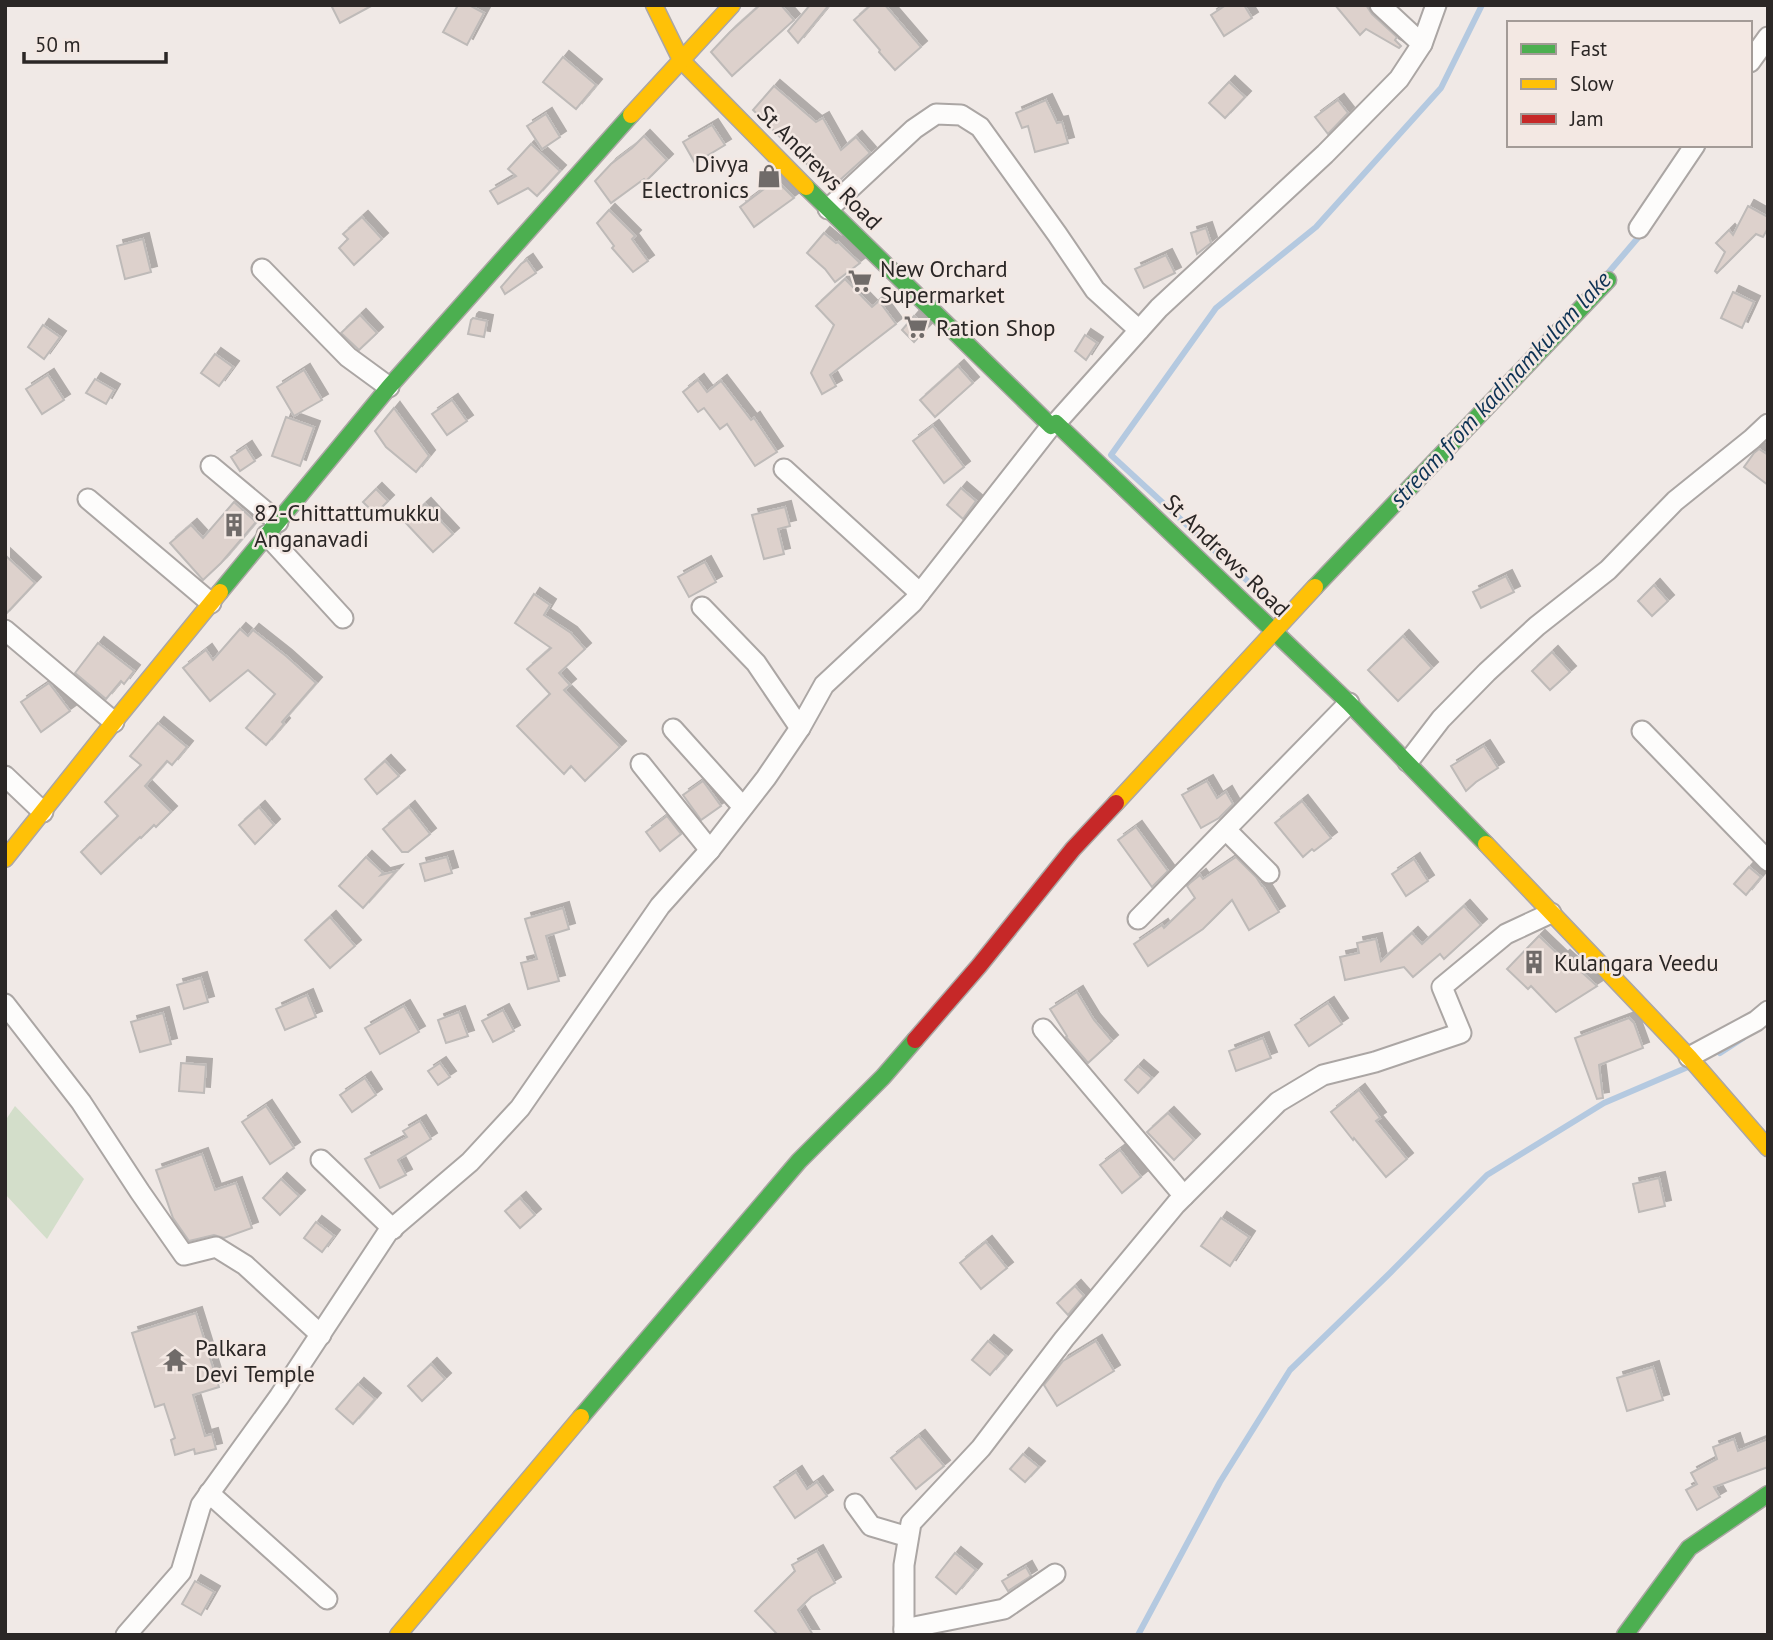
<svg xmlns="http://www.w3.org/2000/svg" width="1773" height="1640" viewBox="0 0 1773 1640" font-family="'PT Sans',sans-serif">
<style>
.green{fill:#d3deca}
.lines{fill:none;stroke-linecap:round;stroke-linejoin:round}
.stream{stroke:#b4c9e0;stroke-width:6}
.building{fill:#ddd1cc;stroke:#bebab8;stroke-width:2;filter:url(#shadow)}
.street-casing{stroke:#aba6a4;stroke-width:23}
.fast-casing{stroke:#aba6a4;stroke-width:19}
.slow-casing{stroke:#aba6a4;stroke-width:19}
.jam-casing{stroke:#aba6a4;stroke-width:19}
.street{stroke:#fdfcfb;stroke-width:19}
.fast{stroke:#4caf50;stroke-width:16}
.slow{stroke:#ffc107;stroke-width:16}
.jam{stroke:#c62828;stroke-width:16}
.labels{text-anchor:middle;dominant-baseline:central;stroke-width:5;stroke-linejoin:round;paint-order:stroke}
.poi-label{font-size:23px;fill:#2b2726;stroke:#f3e8e3;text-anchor:start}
.street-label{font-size:23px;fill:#2b2726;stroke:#f3e8e3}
.water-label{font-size:24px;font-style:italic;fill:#0d3254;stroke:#f3e8e3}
</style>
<defs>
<filter id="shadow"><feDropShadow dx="6" dy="-6" stdDeviation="0" flood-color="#0004"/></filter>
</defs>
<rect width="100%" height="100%" fill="#f0e9e6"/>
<path class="green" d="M15,1106L84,1179L47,1239L5,1194V1121Z"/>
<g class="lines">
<g class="stream">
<path d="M1608,273L1642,233"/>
<path d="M1281,608L1279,610L1111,455L1216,308L1316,227L1441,88L1482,5"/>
<path d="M1720,1053L1743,1038"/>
<path d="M1138,1635L1220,1482L1290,1370L1390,1273L1487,1175L1604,1103L1688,1067"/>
</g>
</g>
<g class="building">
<path d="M331,5H373L340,23Z"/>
<path d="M458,5H469L484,13L467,45L443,32Z"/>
<path d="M760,5H781L794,20L732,76L711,52L730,32Z"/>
<path d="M810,5H829L798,43L788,31Z"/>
<path d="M871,5H885L921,47L895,70L879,52L880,50L854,20Z"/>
<path d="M1226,5H1244L1252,18L1224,36L1211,15Z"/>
<path d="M1335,5H1366L1372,14L1397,37L1395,40L1401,46L1399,48L1366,29L1360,35Z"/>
<path d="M563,57L596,85L576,109L543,82Z"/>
<path d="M1229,82L1245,97L1225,118L1209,103Z"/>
<path d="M774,86L816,122L823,118L841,150L856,137L870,153L831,188L753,110Z"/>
<path d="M1046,100L1057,123L1062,122L1068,143L1035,152L1028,126L1022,128L1016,113Z"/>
<path d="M1338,100L1348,113L1328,134L1315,117Z"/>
<path d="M546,114L560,137L542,149L527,126Z"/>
<path d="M712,125L725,145L695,163L683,142Z"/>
<path d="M644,136L667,160L646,181L644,179L611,203L595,181L611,164L632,148Z"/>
<path d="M531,144L560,171L537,196L528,188L498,204L490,191L516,176L508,169Z"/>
<path d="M776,180L794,198L754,227L740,207Z"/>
<path d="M1748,206L1768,217V228L1763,237L1756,234L1717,273L1715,271L1725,252L1716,243L1729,230L1733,235Z"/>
<path d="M609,210L635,236L632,239L648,261L633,272L612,248L614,246L597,223Z"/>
<path d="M362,217L382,239L354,265L339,248L348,239L343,234Z"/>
<path d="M1206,228L1211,243L1197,254L1191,233Z"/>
<path d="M824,233L836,243L838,242L860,263L835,282L825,269L807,253Z"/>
<path d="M143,239L151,272L125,279L117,246Z"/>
<path d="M1166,255L1175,273L1144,288L1135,269Z"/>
<path d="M527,260L536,273L505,294L501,287L521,264Z"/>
<path d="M845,279L872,307L879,301L896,324L830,375L836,386L822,394L811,373L834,325L816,306Z"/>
<path d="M1733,292L1754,302L1742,328L1721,318Z"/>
<path d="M360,315L377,333L359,350L341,333Z"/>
<path d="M914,316L927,328L914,342L902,330Z"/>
<path d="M473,318L487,321L484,337L468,334L471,320Z"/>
<path d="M43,325L60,337L44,359L28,347Z"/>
<path d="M1085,335L1097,343L1086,360L1075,351Z"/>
<path d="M215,354L233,367L219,386L201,373Z"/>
<path d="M958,366L973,383L935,417L920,400Z"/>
<path d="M304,370L322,400L294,416L277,387Z"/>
<path d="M48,375L64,400L42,414L26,389Z"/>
<path d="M95,379L114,390L106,404L86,393Z"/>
<path d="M698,380L707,392L721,381L751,420L754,418L777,452L755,466L727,424L720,429L704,408L698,412L683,392Z"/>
<path d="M452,400L467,421L447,435L432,414Z"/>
<path d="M394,408L429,456L416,472L386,447L375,431Z"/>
<path d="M286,417L314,427L300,466L272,456Z"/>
<path d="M933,426L964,467L944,483L913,441Z"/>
<path d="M246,447L255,461L240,471L231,457Z"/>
<path d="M1759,449L1768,455V485L1744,467L1754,453Z"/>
<path d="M961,488L976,501L963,519L947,505Z"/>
<path d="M376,489L388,501L375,514L363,502Z"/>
<path d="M234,502L256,522L221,563L203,580L170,543L191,525L203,538Z"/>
<path d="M425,504L453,534L433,552L405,522Z"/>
<path d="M785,507L790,526L778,529L784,554L764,559L752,515Z"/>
<path d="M5,555L35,583L5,615Z"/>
<path d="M705,562L716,582L689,597L678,577Z"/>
<path d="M1506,576L1514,592L1481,608L1473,592Z"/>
<path d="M1654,585L1668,601L1652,616L1638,601Z"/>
<path d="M534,594L550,605L544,615L571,633L585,649L559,673L570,685L564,690L620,747L585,781L571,766L564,774L517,726L550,694L527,669L551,648L515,623Z"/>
<path d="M240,629L248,636L253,630L286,656L316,683L282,722L284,724L266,745L246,728L275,694L248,670L210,701L183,668L206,650L213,660Z"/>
<path d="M1403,636L1432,668L1398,701L1368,670Z"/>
<path d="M98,643L134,671L124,684L121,681L106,699L75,673Z"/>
<path d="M1552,652L1570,672L1550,690L1532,671Z"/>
<path d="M49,683L70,711L41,732L21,702Z"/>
<path d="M158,723L187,747L172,765L167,761L145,786L171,812L156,827L154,825L141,838L140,837L101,874L81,852L118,816L105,802L141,765L130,756Z"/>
<path d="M1484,746L1498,768L1476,782L1466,791L1451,766Z"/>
<path d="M385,761L399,776L377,794L365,779Z"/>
<path d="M703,781L721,806L701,820L683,795Z"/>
<path d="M1207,781L1217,798L1226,792L1233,804L1219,818L1201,828L1182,795Z"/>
<path d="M1302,801L1331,838L1314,851L1312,849L1303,857L1275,823Z"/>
<path d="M259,807L274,825L255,844L239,825Z"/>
<path d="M409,807L430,834L408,852H402L383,829Z"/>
<path d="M667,816L681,834L660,851L646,832Z"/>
<path d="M1136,827L1168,871L1152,887L1118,840Z"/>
<path d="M366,857L383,873L381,875L396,871L363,908L339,886Z"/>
<path d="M447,857L452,873L425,881L420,864Z"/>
<path d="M1236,857L1256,877L1262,886H1263L1279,912L1249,930L1232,900L1203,929L1148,966L1134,944L1162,925L1164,928L1195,898L1187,886L1190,883L1200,875L1203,879Z"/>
<path d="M1414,859L1428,881L1406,896L1392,874Z"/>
<path d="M1749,867L1761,877L1746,895L1734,884Z"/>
<path d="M1464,906L1481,925L1444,959L1440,954L1413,977L1404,967L1345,980L1340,957L1359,953L1357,943L1376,939L1381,961L1412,933L1422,944Z"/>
<path d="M563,908L569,929L546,936L559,981L528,989L521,963L537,959L525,919Z"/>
<path d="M330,917L355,946L330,968L305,940Z"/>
<path d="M1539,936L1562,958L1564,956L1597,986L1556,1012L1531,986L1528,989L1507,969Z"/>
<path d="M201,978L208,1002L184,1009L177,985Z"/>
<path d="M1077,992L1094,1020L1112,1041L1088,1063L1066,1037L1067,1036L1050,1009Z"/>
<path d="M307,995L316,1017L285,1030L276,1009Z"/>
<path d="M1328,1003L1342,1024L1309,1046L1295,1025Z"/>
<path d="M404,1006L419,1032L380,1054L365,1028Z"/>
<path d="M503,1010L514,1031L493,1042L482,1021Z"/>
<path d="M459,1012L468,1036L446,1043L438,1020Z"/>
<path d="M163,1013L171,1044L140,1052L131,1022Z"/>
<path d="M1629,1018L1634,1023L1643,1048L1599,1065L1603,1098L1597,1099L1575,1038Z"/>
<path d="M1263,1038L1271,1058L1236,1071L1229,1051Z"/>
<path d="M181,1063L206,1065L204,1093L179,1091Z"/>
<path d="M440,1063L450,1077L438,1085L428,1071Z"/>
<path d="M1138,1066L1152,1078L1138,1093L1125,1080Z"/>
<path d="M365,1078L376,1095L352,1112L340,1095Z"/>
<path d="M1359,1090L1380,1118L1376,1121L1407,1159L1386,1177L1354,1138L1353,1140L1331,1112Z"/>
<path d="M266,1106L294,1148L270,1164L242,1122Z"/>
<path d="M1168,1113L1194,1140L1174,1160L1147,1132Z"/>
<path d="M420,1121L431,1139L398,1160L406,1175L380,1188L365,1159L407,1137L403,1131Z"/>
<path d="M1120,1150L1141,1177L1122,1193L1100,1165Z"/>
<path d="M202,1154L215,1190L236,1183L252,1228L224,1238L214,1235L189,1241L173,1218L156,1170Z"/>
<path d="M1659,1178L1665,1206L1639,1212L1633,1184Z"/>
<path d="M281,1179L299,1196L280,1215L263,1198Z"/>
<path d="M520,1198L535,1215L520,1228L505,1211Z"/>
<path d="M1221,1218L1249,1237L1230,1266L1201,1246Z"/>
<path d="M316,1222L334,1236L322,1252L304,1238Z"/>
<path d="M986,1242L1007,1268L981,1289L960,1263Z"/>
<path d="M1075,1286L1084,1296L1068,1315L1057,1303Z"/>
<path d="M196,1313L219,1387L193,1395L205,1436L212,1434L216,1449L195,1454L194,1449L175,1455L171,1440L175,1438L164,1404L155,1407L132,1333Z"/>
<path d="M988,1341L1006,1356L990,1375L972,1360Z"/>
<path d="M1096,1341L1114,1371L1057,1406L1044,1385L1063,1361Z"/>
<path d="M431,1364L445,1379L422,1401L408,1386Z"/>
<path d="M1653,1367L1663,1400L1627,1411L1617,1378Z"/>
<path d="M358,1384L375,1399L353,1424L336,1409Z"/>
<path d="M919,1436L944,1466L916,1489L891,1458Z"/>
<path d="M1734,1439L1738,1451L1768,1439V1467L1714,1487L1720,1497L1697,1510L1686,1490L1697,1484L1691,1473L1717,1459L1713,1447Z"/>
<path d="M1023,1454L1039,1467L1025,1482L1010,1469Z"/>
<path d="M796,1472L807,1489L817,1482L827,1496L795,1518L774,1487Z"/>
<path d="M817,1551L835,1583L811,1597L798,1610L813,1635H778L755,1611L795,1571L792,1565Z"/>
<path d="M955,1553L976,1570L956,1594L936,1577Z"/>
<path d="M1026,1567L1031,1576L1008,1591L1002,1581Z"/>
<path d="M195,1581L214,1592L201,1615L182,1604Z"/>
</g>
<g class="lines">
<g class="street-casing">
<g id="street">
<path d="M1380,5L1422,44"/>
<path d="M1750,62L1768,37"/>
<path d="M828,209L914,129L936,114L961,115L980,127L1057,234L1095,290L1139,330"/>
<path d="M1639,228L1695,145"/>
<path d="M262,269L348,357L389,387"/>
<path d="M1056,423L1159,308L1325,154L1399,79L1422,44L1436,5"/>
<path d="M211,466L278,522"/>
<path d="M784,469L920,593"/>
<path d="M88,499L211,603"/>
<path d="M267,535L343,618"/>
<path d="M702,607L756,663L800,728"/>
<path d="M5,630L114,722"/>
<path d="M673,729L743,807"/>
<path d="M1642,731L1768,861"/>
<path d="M1408,762L1441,719L1487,672L1537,626L1608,570L1675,501L1752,439L1768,424"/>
<path d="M641,764L710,850"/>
<path d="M5,776L43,812"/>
<path d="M1226,830L1269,873"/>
<path d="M1138,919L1349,703"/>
<path d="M5,1004L81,1102L140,1192L184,1255L216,1247L245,1265L321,1335"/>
<path d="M1043,1029L1184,1196"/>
<path d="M1689,1057L1756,1021L1768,1011"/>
<path d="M321,1160L393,1229"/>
<path d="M209,1493L327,1599"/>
<path d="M855,1504L871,1526L908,1537"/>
<path d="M904,1629L1004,1609L1055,1574"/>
<path d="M126,1635L181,1572L201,1505L279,1397L388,1232L470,1162L520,1108L660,906L710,850L766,778L800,728L824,685L913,602L1051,426"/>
<path d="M904,1635V1565L911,1523L981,1448L1064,1339L1176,1204L1278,1102L1323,1075L1375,1062L1461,1033L1442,987L1506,934L1551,913"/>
</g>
</g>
<g class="fast-casing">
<g id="fast">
<path d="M806,187L1051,426L1056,423L1349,703L1486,844"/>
<path d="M1315,587L1608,280"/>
<path d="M220,592L389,387L631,115"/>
<path d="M581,1417L799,1161L883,1077L915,1040"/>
<path d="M1625,1635L1689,1548L1768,1494"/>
</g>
</g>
<g class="slow-casing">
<g id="slow">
<path d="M654,5L681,60L806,187"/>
<path d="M631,115L732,5"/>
<path d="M1116,803L1315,587"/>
<path d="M1486,844L1689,1057L1768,1148"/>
<path d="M5,859L114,722L220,592"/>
<path d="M398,1635L581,1417"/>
</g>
</g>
<g class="jam-casing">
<path id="jam" d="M915,1040L979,966L1073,849L1116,803"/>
</g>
<use href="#street" class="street"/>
<use href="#fast" class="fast"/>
<use href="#slow" class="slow"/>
<use href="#jam" class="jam"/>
</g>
<defs>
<g id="shop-bare" transform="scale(1.89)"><path d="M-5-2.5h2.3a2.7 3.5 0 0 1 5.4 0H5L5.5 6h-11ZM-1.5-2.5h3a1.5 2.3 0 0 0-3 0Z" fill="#706b69" stroke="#f3e8e3" stroke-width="2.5" paint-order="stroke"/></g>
<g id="supermarket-bare" transform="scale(1.89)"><path d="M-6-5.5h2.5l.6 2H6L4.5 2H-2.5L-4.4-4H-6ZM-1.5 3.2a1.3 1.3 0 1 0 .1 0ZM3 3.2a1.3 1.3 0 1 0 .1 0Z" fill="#706b69" stroke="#f3e8e3" stroke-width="2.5" paint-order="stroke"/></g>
<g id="building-bare" transform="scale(1.89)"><path d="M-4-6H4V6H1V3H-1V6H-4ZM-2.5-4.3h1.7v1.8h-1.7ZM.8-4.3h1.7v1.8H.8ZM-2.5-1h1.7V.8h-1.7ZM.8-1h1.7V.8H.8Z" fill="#706b69" stroke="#f3e8e3" stroke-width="2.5" paint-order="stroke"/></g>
<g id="temple-bare" transform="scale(1.89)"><path d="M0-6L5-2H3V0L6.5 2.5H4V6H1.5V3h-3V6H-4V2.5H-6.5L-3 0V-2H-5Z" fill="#706b69" stroke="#f3e8e3" stroke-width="2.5" paint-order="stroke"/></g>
</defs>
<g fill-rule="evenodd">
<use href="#shop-bare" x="769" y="176"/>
<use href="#supermarket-bare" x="860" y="281"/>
<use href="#supermarket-bare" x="916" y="327"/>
<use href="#building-bare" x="234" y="525"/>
<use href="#building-bare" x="1534" y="962"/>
<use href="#temple-bare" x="175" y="1360"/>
</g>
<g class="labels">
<g class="poi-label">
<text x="749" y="163" text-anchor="end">Divya<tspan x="749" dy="26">Electronics</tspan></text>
<text x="880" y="268">New Orchard<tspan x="880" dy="26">Supermarket</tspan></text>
<text x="936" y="327">Ration Shop</text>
<text x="254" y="512">82-Chittattumukku<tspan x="254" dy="26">Anganavadi</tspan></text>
<text x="1554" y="962">Kulangara Veedu</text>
<text x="195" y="1347">Palkara<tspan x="195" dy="26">Devi Temple</tspan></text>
</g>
<g class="street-label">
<text transform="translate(820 167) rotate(45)">St Andrews Road</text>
<text transform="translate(1227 555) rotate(44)">St Andrews Road</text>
</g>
<g class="water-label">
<text transform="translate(1500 389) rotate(-47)">stream from kadinamkulam lake</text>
</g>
</g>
<rect width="1773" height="1640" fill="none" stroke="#2b2726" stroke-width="14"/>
<rect x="1507" y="21" width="245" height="126" fill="#f3e8e3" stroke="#a39b97" stroke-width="2"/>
<rect x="1521" y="44" width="35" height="10" fill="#4caf50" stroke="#a39b97" stroke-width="2"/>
<text x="1570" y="56" font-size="21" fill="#2b2726">Fast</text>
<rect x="1521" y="79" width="35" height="10" fill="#ffc107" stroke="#a39b97" stroke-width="2"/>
<text x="1570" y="91" font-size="21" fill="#2b2726">Slow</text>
<rect x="1521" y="114" width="35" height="10" fill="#c62828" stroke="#a39b97" stroke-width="2"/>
<text x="1570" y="126" font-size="21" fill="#2b2726">Jam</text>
<path d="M24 52v10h142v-10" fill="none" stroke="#2b2726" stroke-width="3.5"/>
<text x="35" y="52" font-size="21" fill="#2b2726" stroke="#f3e8e3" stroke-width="5" paint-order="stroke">50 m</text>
</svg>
